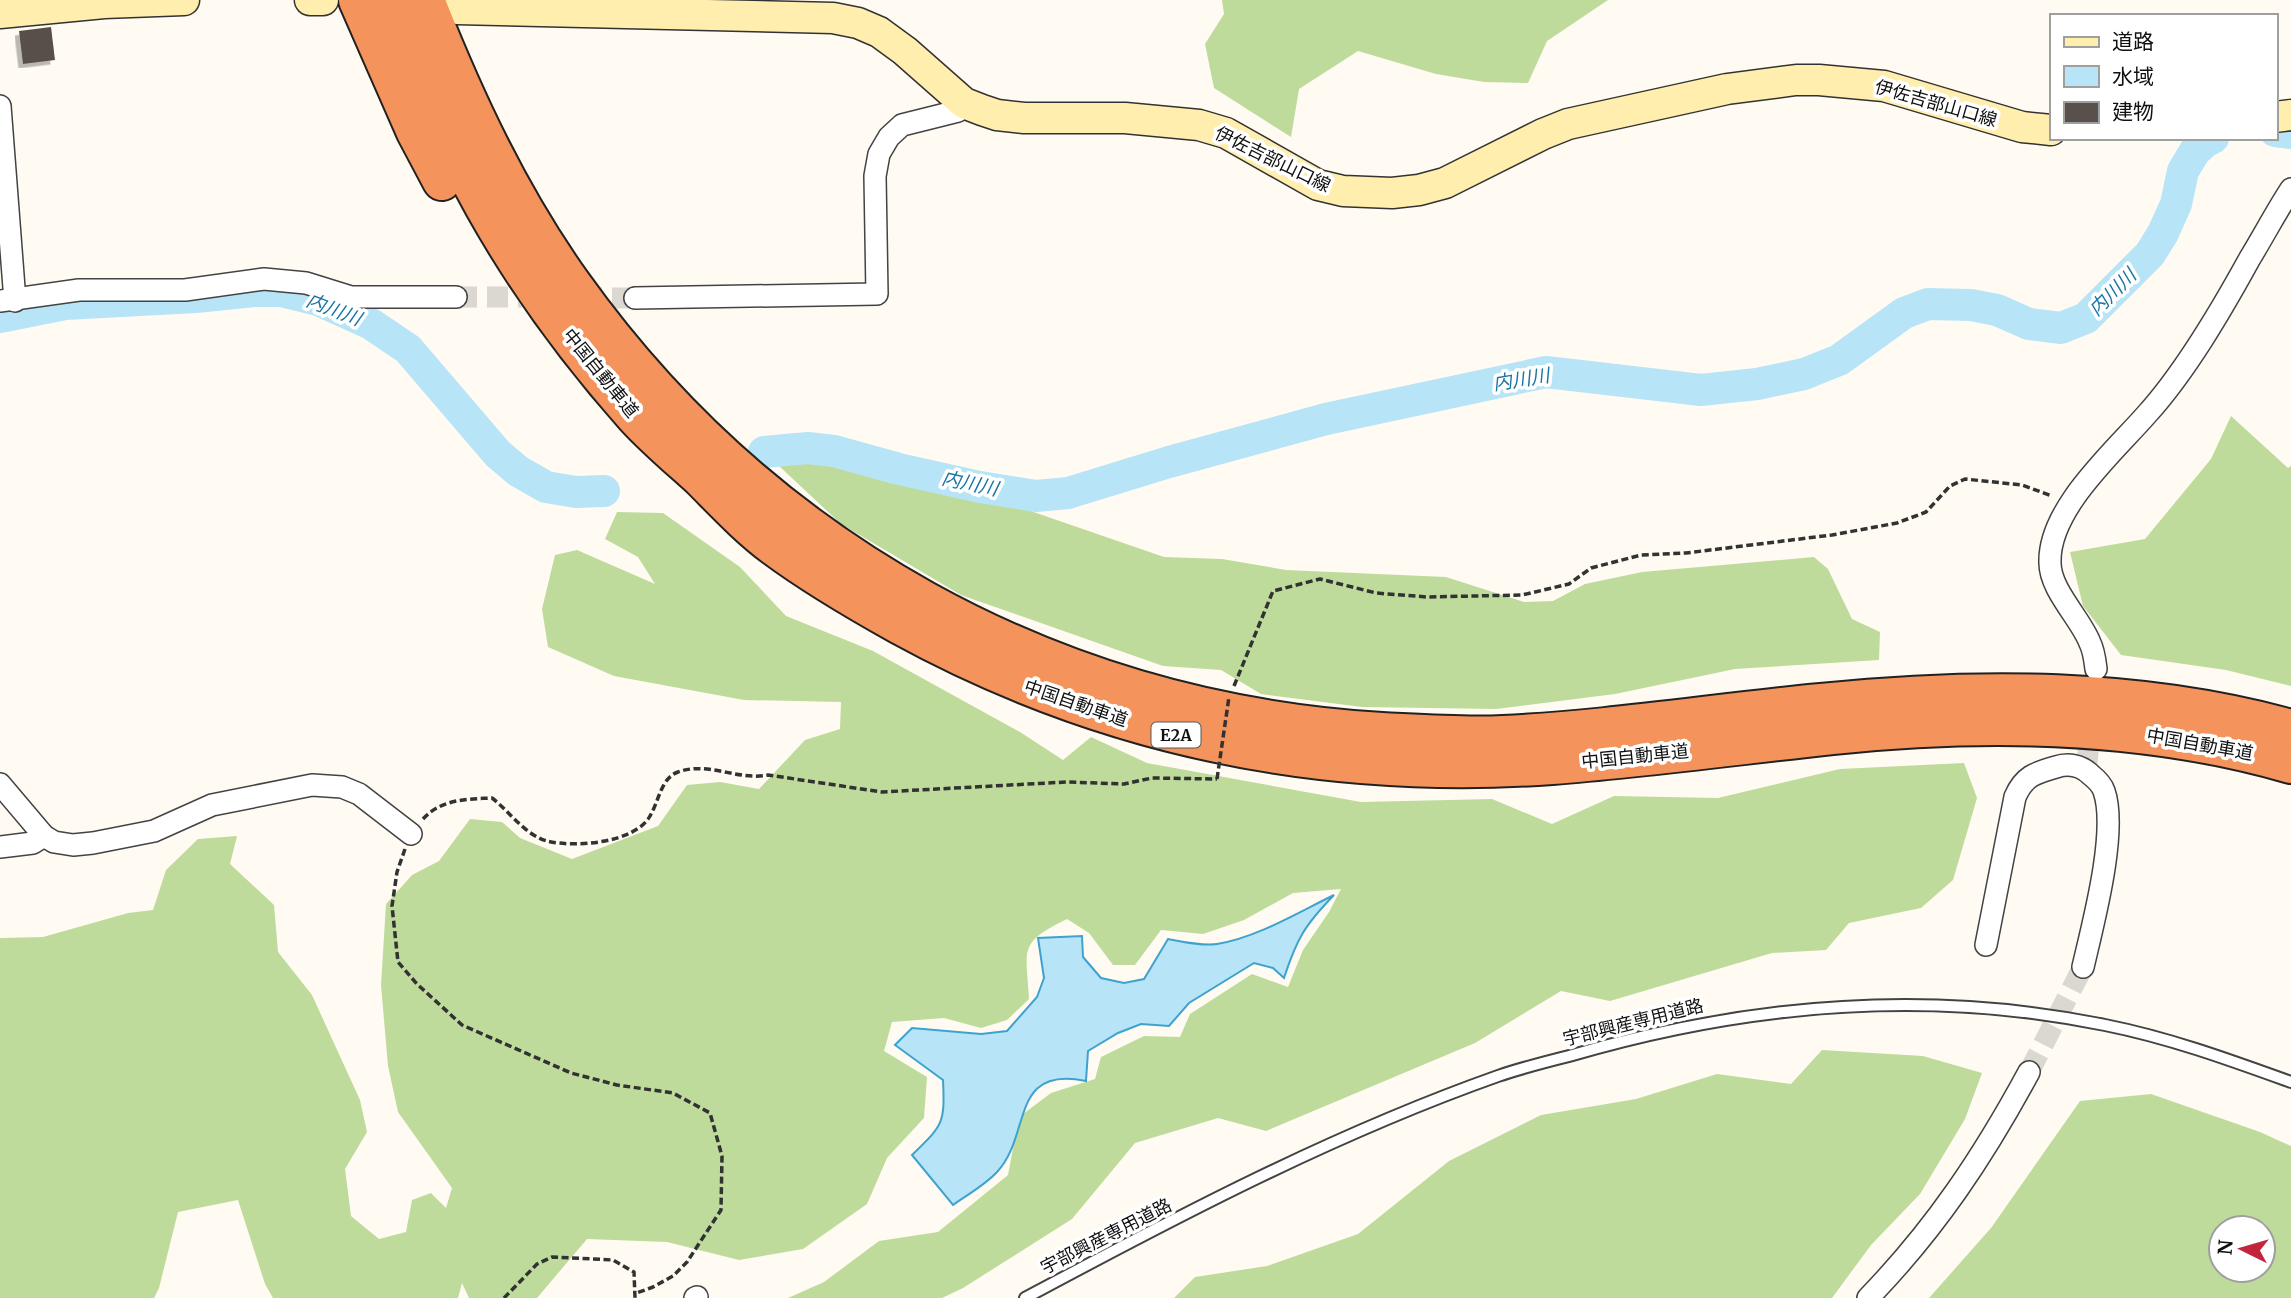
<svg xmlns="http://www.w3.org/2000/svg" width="2291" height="1298" viewBox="0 0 2291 1298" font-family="Merriweather,'Noto Sans JP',serif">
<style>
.forest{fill:#bedb9b;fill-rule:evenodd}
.water{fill:#b7e5f7;stroke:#3ea2ce;stroke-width:2}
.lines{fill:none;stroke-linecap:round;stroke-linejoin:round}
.river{stroke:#b7e5f7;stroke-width:32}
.building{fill:#59504c;filter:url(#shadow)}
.street-tunnel{stroke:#dbd8d1;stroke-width:21;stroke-dasharray:21 10;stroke-linecap:butt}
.lane-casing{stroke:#434343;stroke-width:14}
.street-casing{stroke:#434343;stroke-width:24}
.secondary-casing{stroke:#323232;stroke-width:33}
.highway-casing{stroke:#212121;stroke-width:42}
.path{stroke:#323232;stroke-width:3.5;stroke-dasharray:7 3.5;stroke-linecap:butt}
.lane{stroke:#fff;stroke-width:10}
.street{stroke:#fff;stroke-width:21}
.secondary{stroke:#ffeeae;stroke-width:30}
.highway{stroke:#f4935b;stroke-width:38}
.path-bridge{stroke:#323232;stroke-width:3.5;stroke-dasharray:7 3.5;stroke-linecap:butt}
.labels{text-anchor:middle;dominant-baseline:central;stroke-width:7;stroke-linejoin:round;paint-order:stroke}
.shield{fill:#fff;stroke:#585858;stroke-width:2}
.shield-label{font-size:16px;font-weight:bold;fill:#101010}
.street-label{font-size:18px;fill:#101010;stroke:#fff}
.water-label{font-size:19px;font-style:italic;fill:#1774a4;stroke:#fff}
</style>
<defs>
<filter id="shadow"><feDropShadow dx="-4.5" dy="4.5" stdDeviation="0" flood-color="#0004"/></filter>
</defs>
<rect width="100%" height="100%" fill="#fffbf3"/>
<g class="forest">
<path d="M1222,0H1608L1547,41L1528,83L1484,82L1436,74L1358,51L1299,89L1291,137L1214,88L1205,44L1224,14Z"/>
<path d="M2231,416L2288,468L2291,466V686L2226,670L2121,655L2083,606L2070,552L2145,539L2211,459Z"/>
<path d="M802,456L1019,507L1164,557L1222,559L1286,570L1446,577L1524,602L1553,601L1585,584L1642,572L1814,557L1828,569L1852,619L1880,632L1879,660L1735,669L1615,694L1496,709L1362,707L1261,694L1221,670L1163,666L961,595L841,524L778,465Z"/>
<path d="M617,512L663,513L740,567L786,616L873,651L1020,732L1063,760L1091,737L1147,763L1361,802L1492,799L1552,824L1614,796L1718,798L1840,769L1964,763L1977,798L1953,880L1921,908L1849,923L1826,950L1772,953L1610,1001L1561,991L1475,1043L1266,1131L1218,1118L1135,1143L1072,1219L963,1288L942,1298H788L824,1282L879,1241L938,1232L1008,1175L1019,1117L1051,1093L1095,1079L1101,1057L1144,1036L1180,1037L1190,1014L1252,974L1288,987L1303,950L1329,912L1341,889L1293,893L1244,920L1203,934L1161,930L1135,965H1113L1089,933L1067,919C1018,943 1026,948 1029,999L1007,1020L981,1028L944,1018L892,1022L884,1051L927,1077L924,1118L887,1158L867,1204L803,1249L739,1260L667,1242L587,1239L537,1298H469L462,1283L458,1298H273L265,1284L238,1200L178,1212L159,1288L154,1298H0V938L43,937L128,913L153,910L166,870L198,839L237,836L230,864L274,905L278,952L312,995L360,1100L367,1132L345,1169L351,1216L379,1239L406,1232L412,1200L431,1193L446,1208L452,1188L398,1112L388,1066L381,985L386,904L412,875L439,861L470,819L502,822L520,838L572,859L658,826L687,785L720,782L759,789L805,740L840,729L841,702L744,700L614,676L548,647L542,609L555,555L577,550L655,584L638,557L605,539Z"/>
<path d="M1822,1050L1923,1056L1982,1073L1965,1119L1920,1194L1871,1245L1832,1298H1174L1195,1277L1267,1266L1358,1234L1449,1161L1541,1115L1636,1099L1717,1074L1791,1084Z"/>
<path d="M2151,1094L2260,1132L2291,1146V1298H1929L1991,1228L2080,1101ZM2221,1228H2263V1270H2221Z"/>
</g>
<path class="water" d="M1334,895C1305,925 1297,938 1284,978L1273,968L1254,963L1189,1003L1169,1026L1141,1024L1118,1033L1088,1051L1086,1081C1009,1065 1032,1135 997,1172C985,1185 967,1195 953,1205L912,1155C943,1125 945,1124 943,1080L895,1045L912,1028L981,1034L1007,1031L1037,997L1044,978L1038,938L1082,936L1083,957L1101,978L1124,983L1144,979L1168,939C1184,942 1202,946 1217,944C1256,938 1299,912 1334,895Z"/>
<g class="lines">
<g class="river">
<path d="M2275,131L2291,133"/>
<path d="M0,317L65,304L196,297L254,291H281L318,300L371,324L408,349L498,454L518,471L546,487L576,492L604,491"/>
<path d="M764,452L808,448L834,451L899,469L980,487L1036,496L1068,493L1169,462L1326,419L1546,372L1701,390L1757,384L1804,374L1839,360L1904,313L1928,304L1971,305L1997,310L2029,324L2061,328L2086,318L2150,254L2163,233L2176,204L2183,171L2195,151L2205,142L2213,138"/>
</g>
</g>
<path class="building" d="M51,27L55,60L23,64L19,31Z"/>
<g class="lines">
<g class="street-tunnel">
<path d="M456,297H545"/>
<path d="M581,298H635"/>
<path d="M2087,763L2091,720"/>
<path d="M2029,1072L2083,967"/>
</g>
<g class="lane-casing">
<path id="lane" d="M1025,1298C1178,1216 1334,1134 1498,1076C1521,1068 1545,1062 1569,1056C1746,1004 1924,988 2105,1025C2170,1038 2230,1060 2291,1082"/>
</g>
<g class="street-casing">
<g id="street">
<path d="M0,106L15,301"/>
<path d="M635,298L877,294L875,176L879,154L889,137L902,125L958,111L964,103"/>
<path d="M0,301L79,290H185L264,279L306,283L351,297H456"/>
<path d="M2096,669C2095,661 2094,651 2090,643C2081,619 2050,590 2050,563C2048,509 2114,452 2147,414C2186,371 2222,309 2250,258C2264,235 2276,212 2291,189"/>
<path d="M0,784L44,836L54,842L73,845L93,843L154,831L212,805L312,785L342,787L359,794L411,834"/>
<path d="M0,847L33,843L44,836"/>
<path d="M1986,945L2015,797C2024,776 2035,773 2056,767C2068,763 2081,765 2091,775C2096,779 2102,785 2104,791C2118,831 2093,924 2083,967"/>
<path d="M695,1298L697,1297"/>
<path d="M1868,1298C1935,1229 1983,1157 2029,1072"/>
</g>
</g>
<g class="secondary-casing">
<g id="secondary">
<path d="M310,0H323"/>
<path d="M457,9L833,18L858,23L879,32L905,51L964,103L982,110L997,115L1024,118H1125L1199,125L1226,133L1318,185L1343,191L1392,193L1419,190L1445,183L1543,134L1568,124L1727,89L1796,80H1819L1884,86L2022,127L2051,130"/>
<path d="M0,13L104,3L184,0"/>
<path d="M2275,117L2291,115"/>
</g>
</g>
<g class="highway-casing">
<g id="highway">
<path d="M358,0L416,132L442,181"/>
<path d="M392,0C419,70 447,140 484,206C526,281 578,352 635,416C655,438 679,458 701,478C725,502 748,527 775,547C814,576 857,601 900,625C1104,737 1320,781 1552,765C1645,758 1739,745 1832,735C1985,719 2143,721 2291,764"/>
<path d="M425,0C464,99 509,196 571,283C762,551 1053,712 1382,732C1422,734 1462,737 1503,735C1609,730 1715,713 1821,703C1977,687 2139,687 2291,729"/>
</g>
</g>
<g class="path">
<path d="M1234,686L1273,591L1320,579L1376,593L1427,597L1522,595L1569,584L1591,568L1641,555L1686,553L1832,535L1897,523L1926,512L1950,486L1965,479L2022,485L2052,496"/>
<path d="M423,819C441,799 467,799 492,798C509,811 525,835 547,841C575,848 635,843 650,816C659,801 661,778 678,772C708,761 738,781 768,775L882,792L1066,782L1124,784L1152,778L1217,779"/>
<path d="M405,849L397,872L392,906L398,962L417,984L462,1025L571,1073L617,1085L673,1093L710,1113L722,1156L721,1210L687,1262L673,1276L653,1287L634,1294"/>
<path d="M504,1298L537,1264L552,1257L613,1260L634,1272L635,1298"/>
</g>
<use href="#lane" class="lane"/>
<use href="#street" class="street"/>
<use href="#secondary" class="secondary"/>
<use href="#highway" class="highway"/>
<path class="path-bridge" d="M1217,779L1229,697"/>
</g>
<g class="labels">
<rect class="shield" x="1151.5" y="722.5" width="49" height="25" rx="5"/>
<g class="shield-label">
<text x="1176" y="735">E2A</text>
</g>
<g class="street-label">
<text transform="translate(1936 103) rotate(16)">伊佐吉部山口線</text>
<text transform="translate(1273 159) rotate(26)">伊佐吉部山口線</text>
<text transform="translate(601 373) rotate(51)">中国自動車道</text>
<text transform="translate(1076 703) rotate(19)">中国自動車道</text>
<text transform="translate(2200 744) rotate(10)">中国自動車道</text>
<text transform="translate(1635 756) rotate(-6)">中国自動車道</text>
<text transform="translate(1633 1022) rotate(-14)">宇部興産専用道路</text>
<text transform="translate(1106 1236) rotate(-27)">宇部興産専用道路</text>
</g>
<g class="water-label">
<text transform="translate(2112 292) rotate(-45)">内川川</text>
<text transform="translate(334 309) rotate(21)">内川川</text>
<text transform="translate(1521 379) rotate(-9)">内川川</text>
<text transform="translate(970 483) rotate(12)">内川川</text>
</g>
</g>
<rect x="2050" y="14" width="228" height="126" fill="#ffffff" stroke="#9f9f9f" stroke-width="2"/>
<rect x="2064" y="37" width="35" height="10" fill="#ffeeae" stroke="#9f9f9f" stroke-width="2"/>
<text x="2112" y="49" font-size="21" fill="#101010">道路</text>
<rect x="2064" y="66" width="35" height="21" fill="#b7e5f7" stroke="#9f9f9f" stroke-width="2"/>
<text x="2112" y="84" font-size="21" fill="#101010">水域</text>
<rect x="2064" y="102" width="35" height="21" fill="#59504c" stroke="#9f9f9f" stroke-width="2"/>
<text x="2112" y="119" font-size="21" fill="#101010">建物</text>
<g transform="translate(2242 1249) rotate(275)"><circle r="33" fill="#ffffff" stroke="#9f9f9f" stroke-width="2"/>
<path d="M0-5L12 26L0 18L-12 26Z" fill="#c2263c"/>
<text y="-10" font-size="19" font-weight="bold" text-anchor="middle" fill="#101010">N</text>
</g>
</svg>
